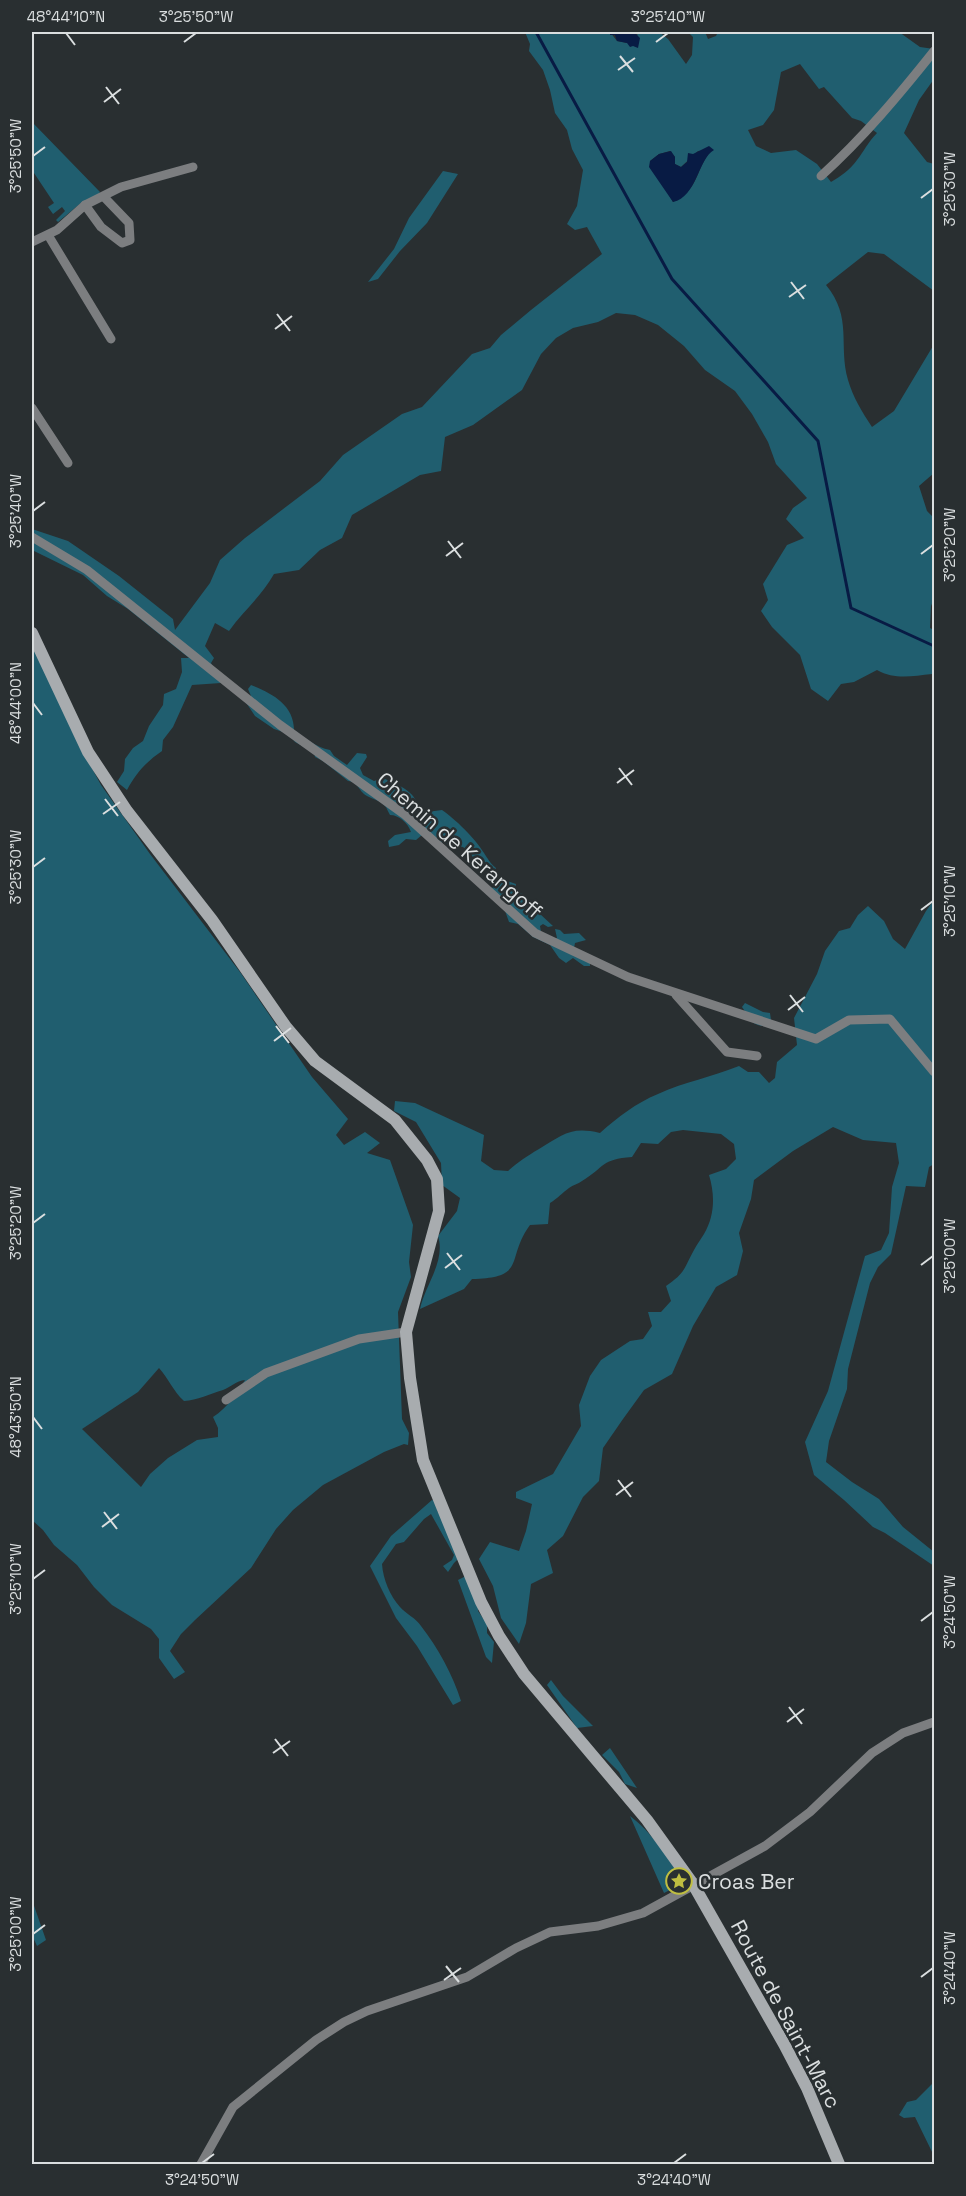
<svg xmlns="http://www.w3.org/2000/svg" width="966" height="2196" viewBox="0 0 966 2196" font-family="'Space Grotesk',sans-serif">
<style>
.green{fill:#205e6f;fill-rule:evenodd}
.water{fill:#081b44}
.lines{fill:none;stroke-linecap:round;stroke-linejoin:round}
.stream{stroke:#081b44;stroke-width:3}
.street{stroke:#7c7e80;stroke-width:9}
.secondary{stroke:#a8acaf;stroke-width:12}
.ticks{fill:none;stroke:#dadedf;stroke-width:2}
.labels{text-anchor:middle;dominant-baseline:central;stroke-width:5;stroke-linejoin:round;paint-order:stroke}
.street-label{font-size:21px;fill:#dadedf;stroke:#292f31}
.poi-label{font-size:21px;fill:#dadedf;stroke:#292f31;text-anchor:start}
.neatline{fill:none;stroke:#dadedf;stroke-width:2}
.ticks-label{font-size:15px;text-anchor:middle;fill:#dadedf}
</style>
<rect width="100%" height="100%" fill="#292f31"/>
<g class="green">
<path d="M525,32H610L617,41L627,43L638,35L634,32H659L668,39L686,64L692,55L693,37L688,32H705L708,39L716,36L718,32H899L920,47L934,49V79L919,100L904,133L927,162L934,164V291L884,254L868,252L826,285C853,318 838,345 848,380C853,397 862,412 872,427L894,411L933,346L934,347V473L919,486L927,511L934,518V599L931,606L930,628L934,630V675L932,674C912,676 895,680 877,670L854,682L841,684L828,701L811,689L800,655L772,627L761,611L768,600L763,584L787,545L804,538L786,519L793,508L807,498L776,464L768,442L752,414L735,391L705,370L684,346L658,325L635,315L616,313L598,322L573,328L556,338L541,354L522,390L473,425L445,437L441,471L420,475L352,515L342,538L320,550L299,570L274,574C261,597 244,610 229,631L215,623L205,646L214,658L211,663L221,683L192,685L173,727L163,740L162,751C146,762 136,773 127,790L117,782L124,771L125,759L133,748L143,741L149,726L163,705L164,694L176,689L182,672L181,658H189L128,609L107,596L83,575L32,550V529L68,541L119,576L173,619L175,630L210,583L220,560L245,538L320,481L343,455L402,414L422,407L472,354L490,348L501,335L531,310L602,254L587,227L575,230L567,224L577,206L583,170L572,149L567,130L555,113L550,90L543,70L529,51L530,44ZM800,64L819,89L824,87L852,118L861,121L877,133C868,142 864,151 857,160C850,170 841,176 831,182L817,164L796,150L771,153L756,146L748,130L763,125L774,110L781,72ZM713,150C703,156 699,176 692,186C687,193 681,197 673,202L650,161L659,154L670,151L675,157V164L681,167L698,151Z"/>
<path d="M32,122L100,192L97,196L81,203L58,222L56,220L65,211L62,207L53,214L48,207L54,203L34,173L32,175Z"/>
<path d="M443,171L458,174L427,223L400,251L378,279L368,282L394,249L409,218Z"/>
<path d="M32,639L74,735L101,785L150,854L240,972L312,1077L348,1119L336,1135L344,1145L365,1132L380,1143L367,1153L390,1160L413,1225L409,1262L411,1277L398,1312L402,1419L409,1433L408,1445L404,1444L384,1452L323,1485L293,1510L276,1529L251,1568L195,1620L181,1634L170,1651L185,1672L174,1679L159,1658V1639L151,1629L112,1605L94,1587L77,1565L54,1545L43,1530L32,1520ZM159,1368C169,1379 173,1391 184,1401C197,1400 210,1394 223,1390C231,1387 236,1381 245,1380C236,1395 228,1407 213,1417L218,1428V1437L197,1440L168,1458L150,1474L141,1487L82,1429L138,1392Z"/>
<path d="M251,685C272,693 294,705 294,730C306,739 316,747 330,750L334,756L347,765L357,753L366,754L367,757L360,768L363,775L374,781L383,778C391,782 403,786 410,793C418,800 415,805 427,812L442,810C455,819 475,838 484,853C488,859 490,863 496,868L495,874L477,864L471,854L463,847L440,842L422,835L416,840L406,839L399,845L389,847L388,841L395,835L411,832C408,823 399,815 390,815C388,812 387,808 385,806C380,800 372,799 367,796C358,791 359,782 348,781L323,761L315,757L314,752L295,742L289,734L274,729L255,716L245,701L251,696L248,689Z"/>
<path d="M507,881L516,884L515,891L523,894L532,905H537L541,910L540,914L553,926L548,927L543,924L540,926L541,932L552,939L557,938L555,929L560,930L564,934L579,933L586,940L575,943L574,948L590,956V966H584L573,958L566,963L559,958L550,945L533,937L518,924L509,922L504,908L489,888L499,887L500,882Z"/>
<path d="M934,900V1164L929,1167L925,1187L906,1186L891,1254L878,1267L870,1283L848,1369L847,1389L829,1441L826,1462L852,1482L879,1499L903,1527L934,1552V1566L885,1533L873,1527L844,1500L814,1475L805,1442L828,1391L865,1256L881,1250L889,1233L892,1187L899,1163L896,1143L863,1140L833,1127L793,1151L754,1180L751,1199L739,1233L743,1251L737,1275L716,1287L693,1326L672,1374L644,1390L623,1419L603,1448L599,1481L583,1497L563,1536L547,1550L553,1573L531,1584L526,1623L519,1644L501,1618L493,1586L479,1559L490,1542L519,1551L526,1531L532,1504L516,1498V1492L553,1474L581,1426L579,1405L590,1376L601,1360L630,1341L643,1339L652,1326L648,1312H661L671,1301L666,1286C686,1272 683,1270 694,1250C697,1244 701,1239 704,1234C715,1215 715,1195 709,1175L726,1169L736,1159L734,1144L721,1134L683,1130L671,1132L658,1144L641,1143L632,1157C601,1159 605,1167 582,1181C578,1184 573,1185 569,1188C562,1193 558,1198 550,1203L548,1224L530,1225C505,1259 528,1278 472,1279L464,1289L420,1309C425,1285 446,1261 438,1236L457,1211L460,1198L442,1185L441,1163L416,1122L394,1111L395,1101L415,1103L484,1135L481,1161L494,1170L508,1171C518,1162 527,1156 539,1149C563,1135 570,1126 600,1133C618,1117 636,1103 658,1094C684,1082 712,1077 739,1066L748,1072H759L769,1083L775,1078L777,1062L797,1045L794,1018L817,974L825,951L839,931L850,928L858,915L868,906L884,921L893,939L905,949L926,911Z"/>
<path d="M745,1003L763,1012L770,1013L771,1020L766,1026C750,1026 750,1018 742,1007Z"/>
<path d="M432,1500L438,1502L437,1511L444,1516L459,1558L454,1563L448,1572L443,1566L452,1560L454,1555L431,1514L424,1519L404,1542L396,1544L382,1564C383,1579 390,1596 400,1607C406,1614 416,1618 421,1626C438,1648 453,1675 461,1701L453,1705L417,1646L396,1618L370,1566L391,1536Z"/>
<path d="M466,1576L479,1604L478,1611L487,1624V1633L494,1642L492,1663L486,1657L458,1580Z"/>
<path d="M551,1680L563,1696L593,1726L577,1728L547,1685Z"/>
<path d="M610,1748L637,1788L625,1784L619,1772L602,1755Z"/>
<path d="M630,1816C652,1832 667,1857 682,1879V1884L664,1893Z"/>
<path d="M32,1900L46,1940L37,1946L32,1935Z"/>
<path d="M934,2082V2156L915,2117L904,2118L899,2115L907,2102L916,2100Z"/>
</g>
<g class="water">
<path d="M610,32H634L640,38L638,48L633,46L630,47L627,43L617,41L615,35H610Z"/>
<path d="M709,146L714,150C698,159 697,197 673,202L649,167L650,161L659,154L671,151L675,157V164L681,167L687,162L688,153L693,154Z"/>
</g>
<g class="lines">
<path class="stream" d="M536,32L672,279L818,441L851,608L934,646"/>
<g class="street">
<path d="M821,176C863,138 899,95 934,51"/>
<path d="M85,205L101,227L122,243L130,240L129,223L104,197"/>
<path d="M48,235L111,339"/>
<path d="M32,242L57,230L85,205L121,187L193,167"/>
<path d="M32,408L68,463"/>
<path d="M32,537L87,570L280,725L404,814L535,933L628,977L816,1039L849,1020L890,1019L934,1072"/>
<path d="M676,995L727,1052L757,1056"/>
<path d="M226,1400L266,1373L359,1339L406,1332"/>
<path d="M201,2164L233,2107L316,2040L344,2022L367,2011L467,1977L516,1948L550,1932L598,1926L643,1913L765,1846L810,1812L872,1753L903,1733L934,1722"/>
</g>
<path class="secondary" d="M32,633L88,752L127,811L212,920L286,1027L315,1061L395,1120L427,1160L437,1179L439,1211L406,1332L410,1378L423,1460L481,1602L499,1636L524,1674L647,1820L693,1884L784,2044L807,2088L839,2164"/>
</g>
<path class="ticks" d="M66,33L75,45M184,42L196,33M656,42L668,33M620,56L633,72M618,70L635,58M106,87L119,104M104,102L121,89M33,156L45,147M921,198L933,189M791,282L804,299M789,297L806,285M277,314L290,331M275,329L292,316M33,511L45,502M448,541L461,558M921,554L933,545M446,556L463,543M33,703L42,715M619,768L632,785M617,783L634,770M105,799L118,816M103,814L120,802M33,867L45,858M921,910L933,901M790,995L803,1012M788,1010L805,997M276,1026L289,1043M274,1041L291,1028M33,1223L45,1214M447,1253L460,1270M921,1265L933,1256M445,1268L462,1255M33,1417L42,1429M618,1480L631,1497M616,1495L633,1482M104,1512L117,1529M102,1527L119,1514M33,1579L45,1570M921,1621L933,1612M789,1707L802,1724M787,1722L804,1709M275,1739L288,1756M273,1753L290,1741M33,1934L45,1925M446,1966L459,1982M921,1977L933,1968M444,1980L461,1968M202,2163L214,2154M674,2163L686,2154"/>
<defs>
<g id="sight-ring" transform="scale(1.35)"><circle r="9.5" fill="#292f31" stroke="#bfbe41" stroke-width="1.5"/><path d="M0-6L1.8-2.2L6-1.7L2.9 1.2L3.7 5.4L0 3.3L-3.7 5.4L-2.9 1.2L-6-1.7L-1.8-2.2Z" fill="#bfbe41"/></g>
</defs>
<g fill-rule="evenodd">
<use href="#sight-ring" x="679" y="1881"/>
</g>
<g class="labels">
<g class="street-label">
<text transform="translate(460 845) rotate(41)">Chemin de Kerangoff</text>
<text transform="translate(786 2014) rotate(62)">Route de Saint-Marc</text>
</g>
<g class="poi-label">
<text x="698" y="1881">Croas Ber</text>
</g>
</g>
<rect width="966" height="2196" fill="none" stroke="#292f31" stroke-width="66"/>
<rect x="33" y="33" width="900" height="2130" class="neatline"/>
<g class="ticks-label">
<text x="66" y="22">48°44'10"N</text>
<text x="196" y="22">3°25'50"W</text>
<text x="668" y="22">3°25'40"W</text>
<text transform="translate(16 156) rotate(-90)" y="5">3°25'50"W</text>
<text transform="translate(950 189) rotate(-90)" y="5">3°25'30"W</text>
<text transform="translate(16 511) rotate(-90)" y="5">3°25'40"W</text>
<text transform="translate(950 545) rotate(-90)" y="5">3°25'20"W</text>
<text transform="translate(16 703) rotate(-90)" y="5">48°44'00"N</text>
<text transform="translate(16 867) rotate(-90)" y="5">3°25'30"W</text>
<text transform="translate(950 901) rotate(-90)" y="5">3°25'10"W</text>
<text transform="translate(16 1223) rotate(-90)" y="5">3°25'20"W</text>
<text transform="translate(950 1256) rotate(-90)" y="5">3°25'00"W</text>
<text transform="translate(16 1417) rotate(-90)" y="5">48°43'50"N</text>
<text transform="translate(16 1579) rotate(-90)" y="5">3°25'10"W</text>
<text transform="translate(950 1612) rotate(-90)" y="5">3°24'50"W</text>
<text transform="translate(16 1934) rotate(-90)" y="5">3°25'00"W</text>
<text transform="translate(950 1968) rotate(-90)" y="5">3°24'40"W</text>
<text x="202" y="2185">3°24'50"W</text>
<text x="674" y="2185">3°24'40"W</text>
</g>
</svg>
